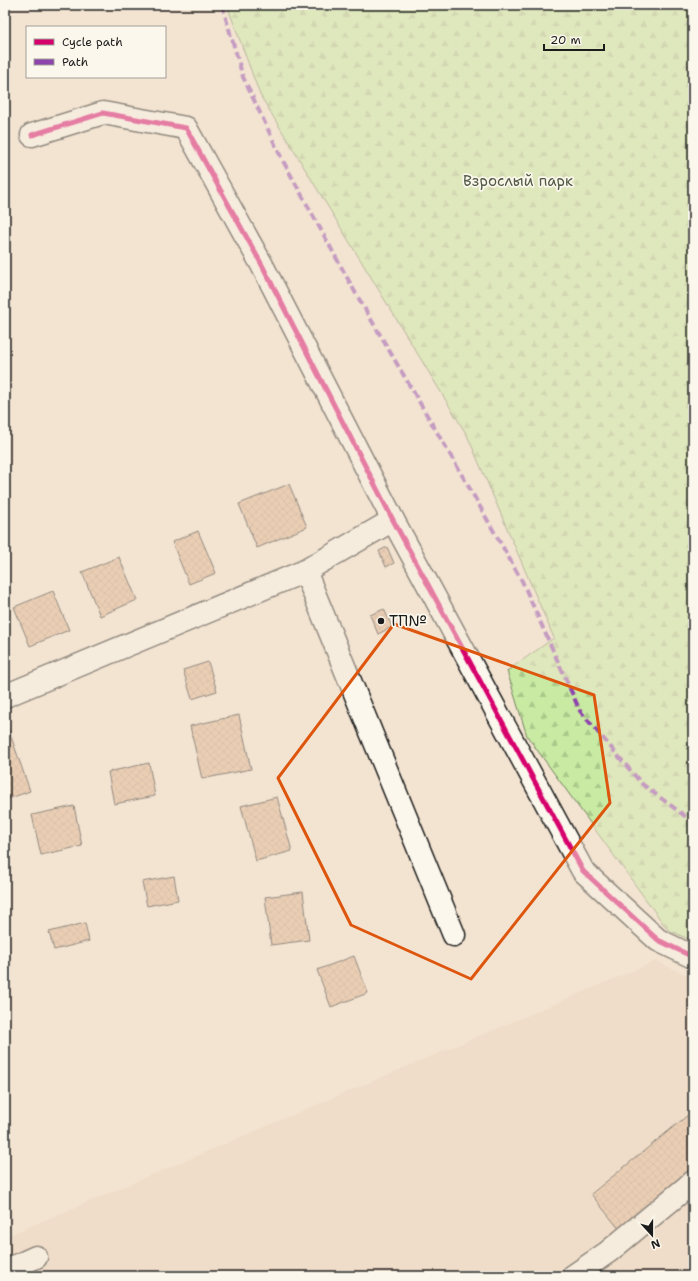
<svg xmlns="http://www.w3.org/2000/svg" width="698" height="1281" viewBox="0 0 698 1281" font-family="'Shantell Sans',sans-serif">
<style>
.built{fill:#edd5be}
.forest{fill:url(#forest-firs);stroke:#72835f}
.building{fill:url(#building-cross-hatch);stroke:#1c1c1c}
.lines{fill:none;stroke-linecap:round;stroke-linejoin:round}
.minor-casing{stroke:#1c1c1c;stroke-width:25}
.minor{stroke:#fbf7ec;stroke-width:22}
.quiet{stroke:#8e44ad;stroke-width:4;stroke-dasharray:8 4;stroke-linecap:butt}
.cycleway-casing{stroke:#fbf7ec;stroke-width:8}
.cycleway{stroke:#d6006c;stroke-width:5}
.marked{fill:none;stroke:#de560d;stroke-width:3;stroke-linejoin:round}
.poi-dot{fill:#1c1c1c;stroke:#fbf7ec;stroke-width:1.5}
.labels{text-anchor:middle;dominant-baseline:central;stroke-width:3.5;stroke-linejoin:round;paint-order:stroke}
.park-label{font-size:15px;fill:#505a44;stroke:#fbf7ec}
.poi-label{font-size:15px;fill:#1c1c1c;stroke:#fbf7ec;text-anchor:start}
</style>
<defs>
<pattern id="forest-firs" width="22" height="20" patternUnits="userSpaceOnUse"><rect width="22" height="20" fill="#c8eaa2"/><path d="M5 1l3.5 6h-7zM16 11l3.5 6h-7z" fill="#abc88b"/></pattern>
<pattern id="building-cross-hatch" width="8" height="8" patternUnits="userSpaceOnUse"><rect width="8" height="8" fill="#e0b491"/><path d="M0 0l8 8M0 8l8-8" fill="none" stroke="#c09a7c"/></pattern>
</defs>
<rect width="100%" height="100%" fill="#f3e3d1"/>
<filter id="ink" filterUnits="userSpaceOnUse"><feTurbulence type="fractalNoise" baseFrequency=".025" numOctaves="2"/><feDisplacementMap in="SourceGraphic" scale="8" xChannelSelector="R" yChannelSelector="G"/><feConvolveMatrix kernelMatrix="1 2 1 2 8 2 1 2 1" color-interpolation-filters="sRGB"/></filter>
<g filter="url(#ink)">
<path class="built" d="M656,961L693,978V1276H5V1237Z"/>
<path class="forest" d="M227,5H693V941L668,930L527,736L507,671L554,638L467,435L260,95Z"/>
<g class="building">
<path d="M289,484L307,527L257,548L239,504Z"/>
<path d="M198,531L216,573L189,584L172,542Z"/>
<path d="M387,547L394,563L386,567L379,551Z"/>
<path d="M119,557L137,600L100,616L82,572Z"/>
<path d="M53,591L69,630L30,646L14,607Z"/>
<path d="M384,609L392,627L378,634L370,615Z"/>
<path d="M208,662L217,691L192,699L183,670Z"/>
<path d="M239,715L251,769L202,779L190,726Z"/>
<path d="M7,725L30,791L5,800V726Z"/>
<path d="M149,763L155,796L114,804L108,772Z"/>
<path d="M277,797L292,851L256,861L241,806Z"/>
<path d="M74,806L82,846L41,855L32,815Z"/>
<path d="M174,876L178,900L147,906L142,882Z"/>
<path d="M303,892L309,940L271,945L265,897Z"/>
<path d="M85,923L89,941L54,950L49,932Z"/>
<path d="M354,956L368,993L331,1007L317,970Z"/>
<path d="M693,1111V1171L620,1230L591,1194Z"/>
</g>
<g class="lines">
<g class="minor-casing">
<g id="minor">
<path d="M32,135L103,113L186,128L262,265L393,520L583,871L658,940L693,957"/>
<path d="M305,571L454,935"/>
<path d="M5,696L305,571L393,520"/>
<path d="M5,1271L36,1257"/>
<path d="M573,1276L608,1252L693,1182"/>
</g>
</g>
<use href="#minor" class="minor"/>
<path class="quiet" d="M222,5L243,77L282,159L355,292L462,475L522,581L580,711L642,784L693,822"/>
<g class="cycleway-casing">
<path id="cycleway" d="M32,135L103,113L186,128L262,265L393,520L583,871L658,940L693,957"/>
</g>
<use href="#cycleway" class="cycleway"/>
</g>
</g>
<path d="M0 0H698V1281H0ZM394,624L594,695L610,803L471,979L351,925L278,778Z" fill="#f3e3d1" fill-opacity=".55" fill-rule="evenodd"/>
<path class="marked" d="M394,624L594,695L610,803L471,979L351,925L278,778Z"/>
<circle class="poi-dot" cx="381" cy="621" r="4"/>
<g class="labels">
<g class="park-label">
<text x="518" y="181">Взрослый парк</text>
</g>
<g class="poi-label">
<text x="389" y="621">ТП№</text>
</g>
</g>
<rect width="698" height="1281" fill="none" stroke="#fbf7ec" stroke-width="20"/>
<rect x="10" y="10" width="678" height="1261" fill="none" stroke="#1c1c1c" stroke-width="1.5" filter="url(#ink)"/>
<rect x="26" y="26" width="140" height="52" fill="#fbf7ec" stroke="#a29f99"/>
<rect x="34" y="39" width="20" height="6" fill="#d6006c" stroke="#a29f99"/>
<text x="62" y="46" font-size="12" fill="#1c1c1c">Cycle path</text>
<rect x="34" y="59" width="20" height="6" fill="#8e44ad" stroke="#a29f99"/>
<text x="62" y="66" font-size="12" fill="#1c1c1c">Path</text>
<g transform="translate(652 1235) rotate(159)" stroke="#fbf7ec" stroke-width="3" paint-order="stroke">
<path d="M0-3L7 15L0 10L-7 15Z" fill="#1c1c1c"/>
<text y="-6" font-size="11" font-weight="bold" text-anchor="middle" fill="#1c1c1c">N</text>
</g>
<path d="M544 44v6h60v-6" fill="none" stroke="#1c1c1c" stroke-width="2"/>
<text x="550" y="44" font-size="12" fill="#1c1c1c" stroke="#fbf7ec" stroke-width="3" paint-order="stroke">20 m</text>
</svg>
